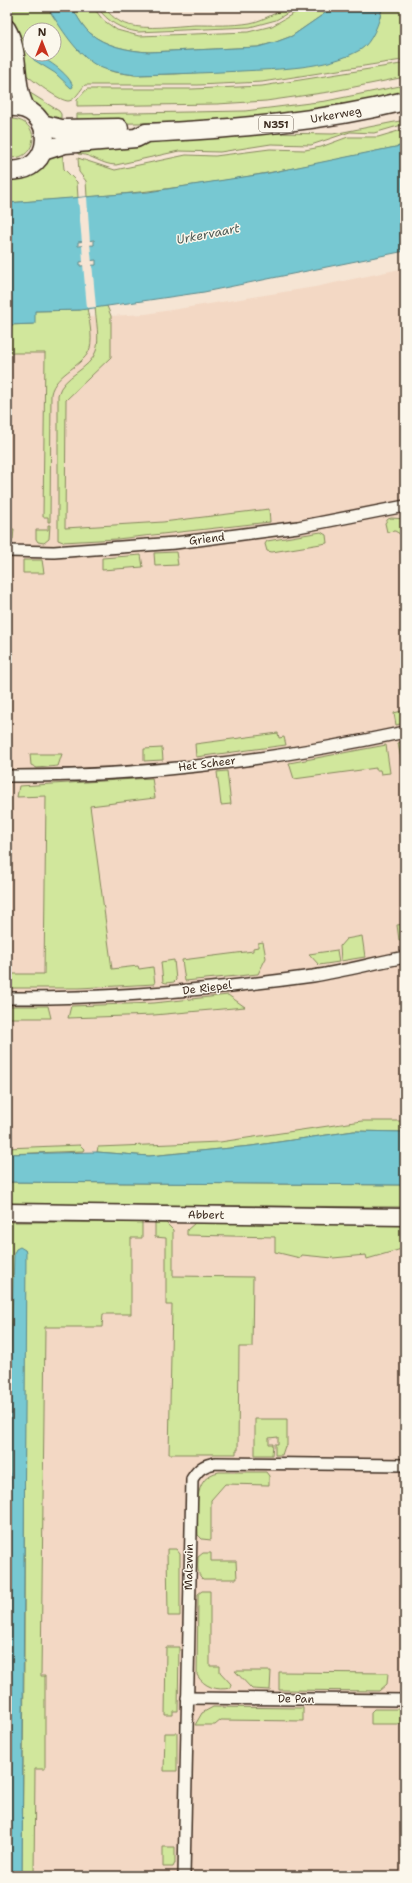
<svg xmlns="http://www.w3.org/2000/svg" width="412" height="1883" viewBox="0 0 412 1883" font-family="'Shantell Sans',sans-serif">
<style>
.built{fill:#f3d8c4}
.green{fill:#d1e79c;stroke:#86885d;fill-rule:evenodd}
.water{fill:#77c8d2;stroke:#5f898a;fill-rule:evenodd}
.pier{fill:#f6e5d4}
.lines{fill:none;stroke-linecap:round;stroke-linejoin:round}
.street-casing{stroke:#3b2a1e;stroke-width:14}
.secondary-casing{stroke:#3b2a1e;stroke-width:19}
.primary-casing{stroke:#3b2a1e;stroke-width:21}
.street{stroke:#fbf7ec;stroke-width:11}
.secondary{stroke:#fbf7ec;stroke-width:16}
.primary{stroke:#fbf7ec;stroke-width:18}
.labels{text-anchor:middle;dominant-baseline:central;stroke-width:3;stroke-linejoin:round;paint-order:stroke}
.shield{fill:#fbf7ec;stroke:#75685c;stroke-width:1}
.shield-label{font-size:10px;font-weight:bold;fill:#3b2a1e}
.street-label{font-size:11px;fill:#3b2a1e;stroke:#fbf7ec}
.water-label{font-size:12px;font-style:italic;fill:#4d5954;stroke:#fbf7ec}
</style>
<rect width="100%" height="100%" fill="#f6e5d4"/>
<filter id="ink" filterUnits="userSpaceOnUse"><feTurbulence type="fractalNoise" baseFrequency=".025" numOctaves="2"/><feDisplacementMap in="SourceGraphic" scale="8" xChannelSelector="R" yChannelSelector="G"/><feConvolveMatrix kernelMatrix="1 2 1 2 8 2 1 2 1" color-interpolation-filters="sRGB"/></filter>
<g filter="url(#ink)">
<path class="built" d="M405,268V1876H7V318L53,319L146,314L315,287Z"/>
<g class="green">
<path d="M7,7H47L71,41L98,66L114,72L135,75L175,74L300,66L380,18L382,7H399L405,15V62L402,60L262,82L198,85H85C81,89 75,100 69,101C60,102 31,79 24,73L16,33L7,18ZM30,30H54V54H30Z"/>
<path d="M72,7H93L103,20L117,30L139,36L248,32L272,26L305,7H334L292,36L276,42L258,47L149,52C130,51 104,46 90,33C82,26 77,16 72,7Z"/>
<path d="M97,7H104C110,15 118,22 128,25C147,30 175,26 195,25C213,25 232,26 250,23C267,20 281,7 298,7L276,20L250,27L138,32C120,29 108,22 97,7Z"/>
<path d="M401,64L405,67V77L329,92L266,101L217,104L77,106V100L87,89H192L262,86Z"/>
<path d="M405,85V94L301,113L200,122L77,124V114L245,111L326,101Z"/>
<path d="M27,91L59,111L61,114V124C46,116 35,108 27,91Z"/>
<path d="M13,119C44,122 36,164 7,157V120Z"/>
<path d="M405,120V124L374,133L350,132L311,145L271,144L220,152L179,151L116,165C102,165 91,154 78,154V148L273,133L333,134Z"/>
<path d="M405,129V145C300,168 194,189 87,197L86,181L79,172L78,158L115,170L186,155L215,156L270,149L305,150L321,147L348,137H378Z"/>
<path d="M62,151L64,169L77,182L78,198L7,203V178Z"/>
<path d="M107,306L111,316V357L66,400L65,528L163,522L269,509L270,522L117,539L63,542L58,540V395C63,375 90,370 96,351C100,339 96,320 95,307Z"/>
<path d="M87,308C89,320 93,336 90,348C86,365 55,373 51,394L50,522H48V517H43L45,353H7V325L34,324V311L80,310Z"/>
<path d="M391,518L405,519V537L395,531L387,532L385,523L388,519Z"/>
<path d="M48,525H50L49,539L44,543L38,542L36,539V530H48Z"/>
<path d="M7,529H14L13,539L7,542Z"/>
<path d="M321,532L326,535L327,543L272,552L267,551L265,544L267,541Z"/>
<path d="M176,552L178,565L155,566L154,553Z"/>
<path d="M141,555L143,567L102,570V558Z"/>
<path d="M23,560H42L44,573H23Z"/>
<path d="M405,710V723L396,725L394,713Z"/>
<path d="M278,733L279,738L284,737L286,745L196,757L195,744Z"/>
<path d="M405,741V770H403L398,743Z"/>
<path d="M386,745L390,773L381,774L380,770H376V768L294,779L289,763Z"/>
<path d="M162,748L163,760L144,761V749Z"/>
<path d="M30,754H62L58,766L37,768L31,765Z"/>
<path d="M227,771L231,804L221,805L217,772Z"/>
<path d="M152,778L155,798L90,806L112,969L138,966L139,969L153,967L155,984L79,988H10L7,985V974H44L46,796L17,797L19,786Z"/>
<path d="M405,924V939L399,940L397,925Z"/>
<path d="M362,936L365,957L341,961L340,946L346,939Z"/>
<path d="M263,942L266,958L258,974L185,981L182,960L253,951V948L258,947V943Z"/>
<path d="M337,950L339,962L319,965L309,954Z"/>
<path d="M174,960L176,980L174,982L166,983L163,982L161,962Z"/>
<path d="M228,995L245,1007L154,1015L68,1018L71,1006L154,1003Z"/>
<path d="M7,1006H48L51,1018H7Z"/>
<path d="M362,1121H405V1132L354,1131L251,1146L149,1156L97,1152L98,1147L220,1142Z"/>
<path d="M80,1145L84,1149L83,1151L7,1154V1148Z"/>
<path d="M7,1182L405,1185V1207L7,1204Z"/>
<path d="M7,1222H142V1238H131V1314H103L102,1327H45L41,1676H45V1769H35L34,1876H22L24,1666L25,1250L8,1667L7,1876Z"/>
<path d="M155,1223H166L173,1230V1276L253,1277L252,1347H239L238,1450H236V1454H169L172,1305H166V1238L155,1237Z"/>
<path d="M195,1223L401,1225L405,1230V1248L367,1259L366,1255L333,1258L302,1255L300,1258L275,1252V1237L187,1235V1230Z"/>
<path d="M255,1419H287V1446H285L282,1455H275V1444H278V1437L269,1438V1444H273L272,1455H255Z"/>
<path d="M219,1472H266L269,1476V1485L225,1484L211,1500V1540L202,1539L198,1535C198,1513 191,1477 219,1472Z"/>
<path d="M167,1549H176L180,1554V1616H168Z"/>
<path d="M203,1553H211V1561H236L237,1579H203C196,1574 198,1565 198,1557Z"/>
<path d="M202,1591H210V1666H220V1672L231,1684L230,1688C217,1691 204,1687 197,1675L198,1597V1594Z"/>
<path d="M166,1647H179L178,1711H173V1715H165Z"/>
<path d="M235,1671H271L270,1690L252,1689Z"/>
<path d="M279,1672L388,1673L387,1684L379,1691L279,1690Z"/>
<path d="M213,1707L303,1708V1721L221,1720L215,1725H195L202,1713Z"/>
<path d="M374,1709H405V1724H371V1712Z"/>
<path d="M165,1733H177V1771H164Z"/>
<path d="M163,1847H175V1863L173,1867H163Z"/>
</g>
<g class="water">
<path d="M47,7H72C77,16 82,26 90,33C104,46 130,51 149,52L258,47L276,42L292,36L334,7L382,8C380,21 372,43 360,50C327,69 278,69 241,71C206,73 170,74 135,75C123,73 109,72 98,66C77,56 60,26 47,7Z"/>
<path d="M31,54C43,55 71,75 73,87L71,88L55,73L34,60Z"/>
<path d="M405,145V251L204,292L80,310L35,311V324L7,325V203L148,192L269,173ZM94,240V245L78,246V242ZM96,260V265L80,266V262Z"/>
<path d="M354,1131L405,1132V1185L7,1182V1154L97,1152L149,1156L251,1146Z"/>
<path d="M20,1247L25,1250L26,1253L22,1876H8L11,1357L14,1253L16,1249Z"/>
</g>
<g class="pier">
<path d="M87,197L90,243H82L78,198Z"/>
<path d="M90,243L92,263H83L82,244Z"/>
<path d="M92,263L96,307L87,308L83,264Z"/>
</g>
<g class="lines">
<g class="street-casing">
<g id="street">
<path d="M7,551L54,552L175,543L298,527L405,506"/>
<path d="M7,776C141,777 274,760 405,732"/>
<path d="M7,998C110,999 211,990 313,976C344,971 374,963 405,957"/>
<path d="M187,1698L405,1700"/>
<path d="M184,1876L192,1479C199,1468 204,1465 216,1463L405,1465"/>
</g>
</g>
<g class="secondary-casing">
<g id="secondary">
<path d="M7,28C22,53 13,85 27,109"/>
<path d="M7,1212L405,1217"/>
</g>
</g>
<g class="primary-casing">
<g id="primary">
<path d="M7,107C59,102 56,177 7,170"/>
<path d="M42,124L61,129L119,128"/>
<path d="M43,151L65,144L136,138L146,133C234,129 320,122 405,101"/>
</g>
</g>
<use href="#street" class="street"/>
<use href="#secondary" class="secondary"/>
<use href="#primary" class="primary"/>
</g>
</g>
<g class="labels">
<rect class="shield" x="259" y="116" width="34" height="16" rx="3"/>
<g class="shield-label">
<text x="276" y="124">N351</text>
</g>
<g class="street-label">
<text transform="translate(336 115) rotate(-10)">Urkerweg</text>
<text transform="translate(207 539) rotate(-7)">Griend</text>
<text transform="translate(207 764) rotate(-7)">Het Scheer</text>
<text transform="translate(207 988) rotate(-7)">De Riepel</text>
<text transform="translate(206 1215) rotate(1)">Abbert</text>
<text transform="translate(189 1567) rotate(-89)">Malzwin</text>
<text transform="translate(296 1699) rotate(1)">De Pan</text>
</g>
<g class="water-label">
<text transform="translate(208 234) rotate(-11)">Urkervaart</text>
</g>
</g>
<rect width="412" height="1883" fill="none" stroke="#fbf7ec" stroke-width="24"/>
<rect x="12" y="12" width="388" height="1859" fill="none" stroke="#3b2a1e" stroke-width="1.5" filter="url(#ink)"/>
<g transform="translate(42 42)"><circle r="19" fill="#fbf7ec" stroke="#aea59a"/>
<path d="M0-3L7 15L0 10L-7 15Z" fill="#c8321e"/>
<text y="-6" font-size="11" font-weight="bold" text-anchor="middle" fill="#3b2a1e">N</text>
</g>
</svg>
